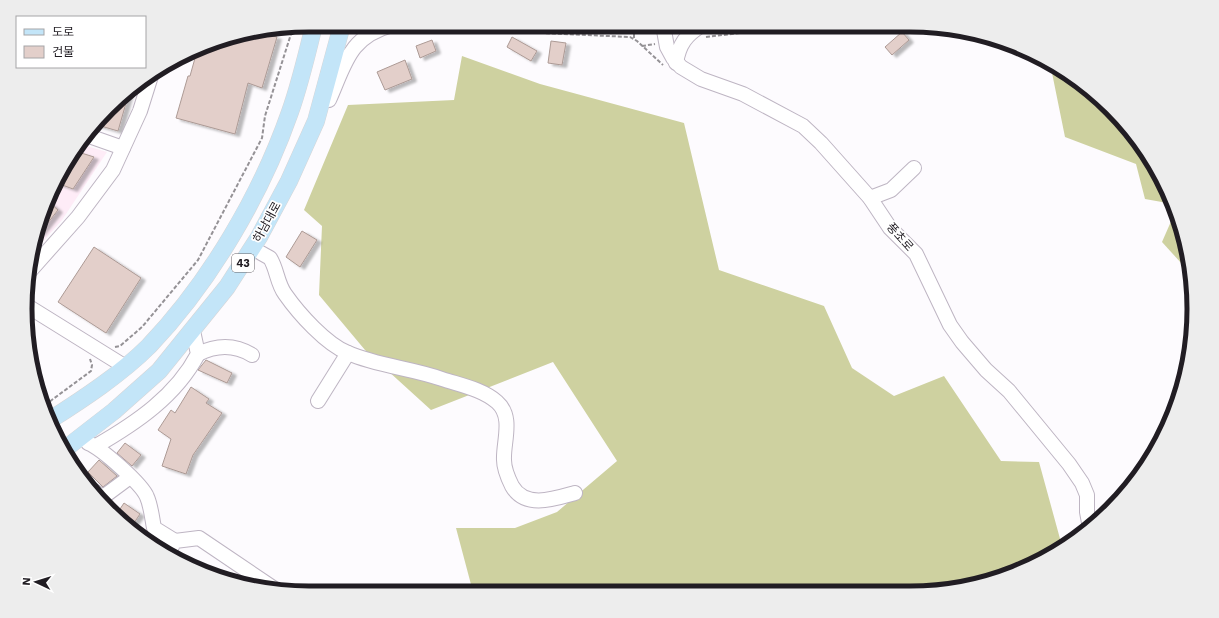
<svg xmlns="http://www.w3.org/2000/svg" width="1219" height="618" viewBox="0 0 1219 618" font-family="'Work Sans','Noto Sans KR',sans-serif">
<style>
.commercial{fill:#feecf7}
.forest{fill:#ced1a0}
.building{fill:#e3cfca;stroke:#ac9a95;filter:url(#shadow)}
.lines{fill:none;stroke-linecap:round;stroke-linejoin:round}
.minor-casing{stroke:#beb5c3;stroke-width:16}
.major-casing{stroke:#d7d6d7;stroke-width:18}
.path{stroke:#959296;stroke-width:2;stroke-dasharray:4 2;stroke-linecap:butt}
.minor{stroke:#fff;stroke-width:14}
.major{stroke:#c3e5f8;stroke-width:17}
.labels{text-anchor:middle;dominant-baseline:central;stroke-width:3.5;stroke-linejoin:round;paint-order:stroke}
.shield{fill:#fff;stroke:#646165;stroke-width:1}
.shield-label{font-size:11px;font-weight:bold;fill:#211d23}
.street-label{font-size:12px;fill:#211d23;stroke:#fff}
.rim{fill:none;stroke:#211d23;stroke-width:5}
</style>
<defs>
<filter id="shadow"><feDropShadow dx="4.5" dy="2.5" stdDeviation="1" flood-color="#0004"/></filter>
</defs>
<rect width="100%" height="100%" fill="#fdfbfe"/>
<path class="commercial" d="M80,144L107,152L62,220L30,256L63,167Z"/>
<g class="forest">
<path d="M462,56L540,84L684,123L719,270L824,306L852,368L894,396L944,376L1001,461L1039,462L1062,546L1018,571L947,591L473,592L456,528H515L557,512L617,461L553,362L431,410L365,350L319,295L322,226L304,210L348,105L454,100Z"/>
<path d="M1050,63L1083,84L1123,122L1156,167L1173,204L1145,199L1136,164L1065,137Z"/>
<path d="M1176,210L1179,218L1192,275L1162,242Z"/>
</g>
<g class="building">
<path d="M269,32L268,35L277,37L262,88L248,83L235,134L176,118L188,76H190L197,51L218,40Z"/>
<path d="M902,32L909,40L892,55L885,47Z"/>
<path d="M512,37L537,51L531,61L507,47Z"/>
<path d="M432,40L436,51L420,58L416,46Z"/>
<path d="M551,41L566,43L562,65L548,63Z"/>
<path d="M405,60L412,79L385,90L377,72Z"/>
<path d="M130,89L118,131L94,124L95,122Z"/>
<path d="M75,151L94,157L73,189L57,183L63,167Z"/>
<path d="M50,203L58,210L40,233L39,232Z"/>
<path d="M302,231L317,240L300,267L286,257Z"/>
<path d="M94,247L141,278L106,333L58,302Z"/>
<path d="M206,360L232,373L227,383L198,370Z"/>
<path d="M191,387L209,399L206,403L222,413L193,455L186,474L162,466L171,439L158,430L171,410L175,413Z"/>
<path d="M125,443L141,455L132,466L117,453Z"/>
<path d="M99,460L117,476L103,487L88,472Z"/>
<path d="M124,503L140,514L134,523L118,512Z"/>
</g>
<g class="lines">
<g class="minor-casing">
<g id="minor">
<path d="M663,25L667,47L673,58L681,67L701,79L743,94L803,126L821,143L870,198L890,228L916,254L950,325L962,342L986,370L1009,391L1069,464L1082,483L1087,495V512L1090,528"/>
<path d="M676,63C679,44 686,35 702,25"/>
<path d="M329,100C345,65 348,37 392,25"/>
<path d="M86,135L123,148"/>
<path d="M870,198L891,190L914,168"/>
<path d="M261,253L270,258C277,269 277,283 285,294C299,314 326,344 348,353C378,366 411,368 442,379C460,385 482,389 497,402C514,417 503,442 504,460C504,469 508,478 512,486C525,509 554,499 575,493"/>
<path d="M30,271L78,217L113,170L140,111L151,76"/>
<path d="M29,307L124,366"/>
<path d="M198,354C216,345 234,344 252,355"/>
<path d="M318,401L348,353"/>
<path d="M88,443C101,448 142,484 147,497C151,506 152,518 154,528L175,541"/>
<path d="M96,446C136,423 176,396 198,354L193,331"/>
<path d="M94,491L103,497L130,477"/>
<path d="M168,553L175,541L199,538L276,590"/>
</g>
</g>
<g class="major-casing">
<g id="major">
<path d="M50,420C83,399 121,374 149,346C210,282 261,195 290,112C300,84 307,54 314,25"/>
<path d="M65,449L114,411L159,371L227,287L259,237L289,181L316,121L342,25"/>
</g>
</g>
<g class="path">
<path d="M402,29L430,28L630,37L637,41L663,65"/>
<path d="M706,37L808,25"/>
<path d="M634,38V25"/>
<path d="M642,46L655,44"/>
<path d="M115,347L120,346L142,327L198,260L262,138L265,116L291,34V28"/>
<path d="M45,405L91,371L92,365L90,359"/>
</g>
<use href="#minor" class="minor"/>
<use href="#major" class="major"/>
</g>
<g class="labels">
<rect class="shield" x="232" y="254" width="22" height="18" rx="3"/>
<g class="shield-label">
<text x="243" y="263">43</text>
</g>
<g class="street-label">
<text transform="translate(267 222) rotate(-61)">하남대로</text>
<text transform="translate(900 237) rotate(48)">풍초로</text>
</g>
</g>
<path d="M0 0H1219V618H0ZM309 32H910A277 277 0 0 1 1187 309V309A277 277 0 0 1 910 586H309A277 277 0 0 1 32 309V309A277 277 0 0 1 309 32Z" fill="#ededed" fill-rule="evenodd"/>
<path class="rim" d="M309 32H910A277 277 0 0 1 1187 309V309A277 277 0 0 1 910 586H309A277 277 0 0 1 32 309V309A277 277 0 0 1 309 32Z"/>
<rect x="16" y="16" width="130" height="52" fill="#ffffff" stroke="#a6a5a7"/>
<rect x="24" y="29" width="20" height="6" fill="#c3e5f8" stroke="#a6a5a7"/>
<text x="52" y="36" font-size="12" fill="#211d23">도로</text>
<rect x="24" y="46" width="20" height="12" fill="#e3cfca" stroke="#a6a5a7"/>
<text x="52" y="56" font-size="12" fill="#211d23">건물</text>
<g transform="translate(36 582) rotate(274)" stroke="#ffffff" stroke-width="3" paint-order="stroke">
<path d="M0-3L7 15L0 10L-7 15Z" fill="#211d23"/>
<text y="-6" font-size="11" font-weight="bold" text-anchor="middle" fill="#211d23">N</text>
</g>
</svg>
